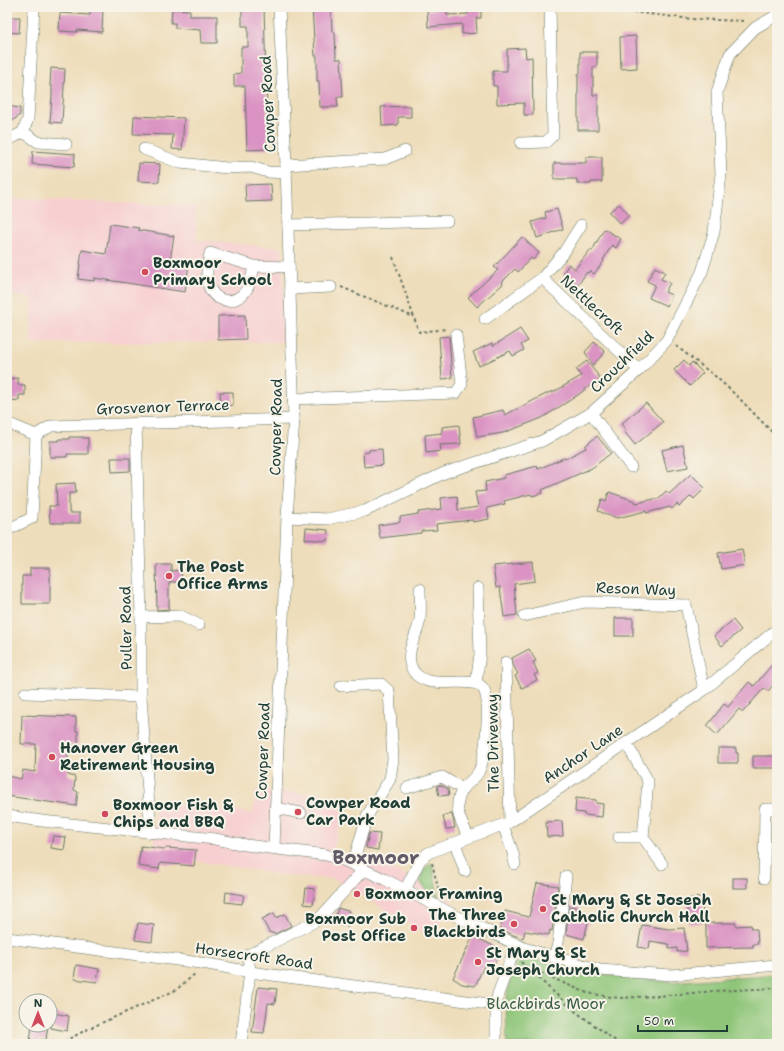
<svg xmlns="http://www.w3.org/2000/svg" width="784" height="1051" viewBox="0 0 784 1051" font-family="'Shantell Sans',sans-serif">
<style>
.built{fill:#f7cfd0}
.green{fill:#8ec578;stroke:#568156}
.building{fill:#da93c3}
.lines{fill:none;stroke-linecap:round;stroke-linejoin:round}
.minor-casing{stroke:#677563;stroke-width:12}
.path{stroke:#677563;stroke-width:2;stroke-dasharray:3 3;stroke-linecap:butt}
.minor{stroke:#fff;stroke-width:11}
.poi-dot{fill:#d1495b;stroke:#f7f3e8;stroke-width:1.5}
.labels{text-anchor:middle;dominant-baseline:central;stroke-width:4;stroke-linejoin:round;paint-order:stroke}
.street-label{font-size:15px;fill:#1f3d34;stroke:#f7f3e8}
.poi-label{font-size:15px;font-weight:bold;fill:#1f3d34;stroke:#f7f3e8;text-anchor:start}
.park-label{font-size:15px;fill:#3b5f45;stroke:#f7f3e8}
.district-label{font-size:19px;font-weight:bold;fill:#605b66;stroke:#f7f3e8}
</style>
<rect width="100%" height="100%" fill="#f7f3e8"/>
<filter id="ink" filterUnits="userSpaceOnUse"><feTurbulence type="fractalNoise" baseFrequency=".025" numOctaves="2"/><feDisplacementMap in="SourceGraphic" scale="8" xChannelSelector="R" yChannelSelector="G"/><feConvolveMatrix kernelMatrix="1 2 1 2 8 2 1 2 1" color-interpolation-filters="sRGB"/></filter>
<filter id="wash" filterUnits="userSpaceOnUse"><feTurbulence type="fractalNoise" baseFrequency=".012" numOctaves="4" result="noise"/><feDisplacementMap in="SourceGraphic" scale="16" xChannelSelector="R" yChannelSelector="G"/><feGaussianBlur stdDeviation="0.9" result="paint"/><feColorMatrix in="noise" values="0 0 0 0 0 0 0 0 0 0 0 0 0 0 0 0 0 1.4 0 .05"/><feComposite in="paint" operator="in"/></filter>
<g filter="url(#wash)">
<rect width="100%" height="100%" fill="#eeddba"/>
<g class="built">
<path d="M7,198L196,206V240L282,248L286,342L31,343L32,298L7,295Z"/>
<path d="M256,790L350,797L332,852L370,857L453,902L431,937L334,879L290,876L153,854L156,802L253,813Z"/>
</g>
<g class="green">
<path d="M431,863L432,866L439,898C422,888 412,880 431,863Z"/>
<path d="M523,957L599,974L671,982L777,974V1044H507L506,1002L510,979L518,959Z"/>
</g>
<g id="blocks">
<g class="building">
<path d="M90,7L103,8L102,32L77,30V32L59,31L60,13L90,15Z"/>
<path d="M242,7H264L268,149L247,150L245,86H234V74L241,73V47H248V26H242Z"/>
<path d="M312,7H331L332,32H335L336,59H341L343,97H337L338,107H320L319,81H317V56H315Z"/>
<path d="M446,8L447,15L468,14L467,9L481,8V18H476L477,33L462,34V24L428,27L427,10Z"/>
<path d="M172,9L190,10V16H217V43H201L200,30L175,28V23H171Z"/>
<path d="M7,17H20L19,33L7,32Z"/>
<path d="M636,36L637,68L621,69L620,37Z"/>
<path d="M525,48L526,58L532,57L533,115H524V103L497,104V86H493V71H507V49Z"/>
<path d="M580,52H597V67H593V95H598V130H578V74H580Z"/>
<path d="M51,68L65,69L62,123L50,122L52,96V86H50Z"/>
<path d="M7,106L20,108V115L7,125Z"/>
<path d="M411,106V117H398V125L382,126L381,107Z"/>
<path d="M134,116L184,118L182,150L172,149L173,135L133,134Z"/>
<path d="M33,151L75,154L74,167L32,164Z"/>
<path d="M586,157H602V182H591V184H577V179H554V163H586Z"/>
<path d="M139,163L160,164L159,182L138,181Z"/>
<path d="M271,184L272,201L246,202L245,185Z"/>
<path d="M619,204L629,215L620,224L609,212Z"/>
<path d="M557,209L563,229L537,238L532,222L546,218L545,212Z"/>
<path d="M110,224L139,228L138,230L174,236L170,261L189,264L185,292L94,278V281L78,279L82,250L106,254Z"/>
<path d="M604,229L621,239L616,248L612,245L603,260L604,261L594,274L590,271L588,273L587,272L578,285L563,273L569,264L575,269L590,250L592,251Z"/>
<path d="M522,237L539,253L533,260L531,258L518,272L515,269L502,282L503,284L477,307L468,297L498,270L494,267Z"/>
<path d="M655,267L665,272L661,279L670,283L665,292L672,295L667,306L649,298L655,285L647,281Z"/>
<path d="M245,315L246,339L218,340V316Z"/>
<path d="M520,329L528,341L521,345L524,350L513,356L510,351L479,366L473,352L492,343L493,346Z"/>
<path d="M449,336L452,378L442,379L439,337Z"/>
<path d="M594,342L605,352L593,365L585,352Z"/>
<path d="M684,360L689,366L692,362L703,373L690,386L674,370Z"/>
<path d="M587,361L600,378L578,395L542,418L532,422L503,433L477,437L473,417L503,410L505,415L552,391V393L581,376L576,369Z"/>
<path d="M18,378V385H25V395H19V400L7,401V379Z"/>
<path d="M220,392H233V405L221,406Z"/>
<path d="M646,403L663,422L635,445L624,431L626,430L621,424Z"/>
<path d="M459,425L461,444L440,445L441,451L426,453L425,435L442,433V427Z"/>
<path d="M597,436L611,453L592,468L542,490L543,493L532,496L531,494L504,501L505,504L487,508L489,519L473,522L472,520L436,524L437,530L421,531V533L380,538L378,525L400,522V517L419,514L418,512L442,509L441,498L457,496L458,510L478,507L475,492L486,491L485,482L504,478V475L537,466L538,469L564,458L565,459L586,448L585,446Z"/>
<path d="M69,437H83V438H88V454H67V457H50V441H59V439H69Z"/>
<path d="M683,445L688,467L667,471L662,450Z"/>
<path d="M382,449L383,465L364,467L363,453L369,452V450Z"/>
<path d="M111,458H130V471L112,472Z"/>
<path d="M691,474L705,488L694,499L691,496L679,507L677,504L672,509L670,507L646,513V511L617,518L598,511L602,499L606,501L609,492L635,501L636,503L659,498L666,491L669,494Z"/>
<path d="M75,483L76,493H69V513H80V523H50L49,506H57L56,484Z"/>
<path d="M306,528L328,530L327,541L305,539Z"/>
<path d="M742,549L745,565L721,569L718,553Z"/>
<path d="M533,562L535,581L514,584L517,615L504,617L500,587L496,588L493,566Z"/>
<path d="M156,564H171V571L181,570L182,582H170L169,584V609L157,610Z"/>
<path d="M30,568H50V604H22V576H30Z"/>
<rect x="615" y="618" width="18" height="18"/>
<path d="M733,620L741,630L722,646L714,636Z"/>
<path d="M529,649L536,661L533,662L538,673L534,675L537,680L522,688L515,676L518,674L513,665L512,658Z"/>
<path d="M777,659V681L768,691L764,688L743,712L739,709L717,735L707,726L724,704L728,707L749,682L754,686Z"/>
<path d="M22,715L76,717V731H78V745H68V775L75,777L74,790L78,792L76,806L7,796V776L21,779L23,770L35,772L36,744H21Z"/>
<path d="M718,748H736V753H738V763H718Z"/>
<rect x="753" y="756" width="24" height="12"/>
<path d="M441,785L448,789L449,795L439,796L437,786Z"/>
<path d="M576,798L596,800V803L603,804L602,817L584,815V813L575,812Z"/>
<path d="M452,814L455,828L446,829L443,816Z"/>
<path d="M562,821L563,836L547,837L546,822Z"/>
<path d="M369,833L380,834L378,850L366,848Z"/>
<path d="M53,836L66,837L64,850L51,848Z"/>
<path d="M141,846L164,849L165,848L196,850L194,866L160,863L159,869L138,866Z"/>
<rect x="733" y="878" width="14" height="10"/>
<path d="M537,883L558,886L552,931L550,930L549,935L525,931L523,938L513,935L500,929L505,911L529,917Z"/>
<path d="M306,888L315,889L313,905L304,904Z"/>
<path d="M226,892L244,895L242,904L225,902Z"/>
<path d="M701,897L704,922L689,924L686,899Z"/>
<path d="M569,906L580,908L579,916L589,918L584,939L566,934Z"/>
<path d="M338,908L351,912L347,927L333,923Z"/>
<path d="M274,913L276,918L285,914L291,926L275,934L269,932L262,919Z"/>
<path d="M138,923L154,925L152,942L135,940Z"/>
<path d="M706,923H736V926L751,925L752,929H757L758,944H753V947L706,948Z"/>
<path d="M642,925L669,929L684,928L687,951L677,952V948L669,949V944L650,941L649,949L638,947Z"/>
<path d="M473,936L498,948L494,957L497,958L492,969L484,966L475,986L462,984L453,978Z"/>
<path d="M76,965L99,969L97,982L74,979Z"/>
<path d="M258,987L277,989L275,1004L268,1003L264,1033L252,1032Z"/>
<path d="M53,1013L69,1016L67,1031L51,1028Z"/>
<path d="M32,1025H48L46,1040H39V1043L30,1042Z"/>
</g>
</g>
</g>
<g filter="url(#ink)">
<use href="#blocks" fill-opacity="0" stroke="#677563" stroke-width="1"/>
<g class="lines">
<g class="minor-casing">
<g id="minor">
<path d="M23,132L38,142L66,144"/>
<path d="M7,141L23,132L28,119L34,7"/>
<path d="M521,143L546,142L553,135L550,7"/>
<path d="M144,149L180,163L227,168L251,167L268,172L286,173"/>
<path d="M286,165L385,159L405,151"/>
<path d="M288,225L447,221"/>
<path d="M254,266C252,276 250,288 242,295C226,308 209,297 207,278C206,270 209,261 210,253L254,266L289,267"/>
<path d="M542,278L639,370"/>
<path d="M290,289L331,287"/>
<path d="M485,319L542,278L564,252L581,225"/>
<path d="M293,399L456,393L462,384L456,335"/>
<path d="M591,413L631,467"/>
<path d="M7,423L36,435"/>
<path d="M136,423L141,617V697L151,833"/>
<path d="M36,435L51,426L294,419"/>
<path d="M287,517L327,519L365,511L444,473L542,441L591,413L639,370L667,340L702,272L714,232L721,174L717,92L730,54L755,28L777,15"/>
<path d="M7,529L11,528L32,518L36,435"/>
<path d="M420,589C420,599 421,609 420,619C418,634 407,647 410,663C418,697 470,673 482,687C486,691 486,696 487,701C488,717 486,757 479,771C476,778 468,782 463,789C452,806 460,821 469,837"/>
<path d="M524,616L585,602L686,605L704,690"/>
<path d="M141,617L181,616L199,625"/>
<path d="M506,662L510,822"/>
<path d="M476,683L480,654L478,588"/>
<path d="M341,686L381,684L389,691L393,759L390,779L367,816L353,864"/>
<path d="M25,693L141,697"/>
<path d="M626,743L648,781L643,837L662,864"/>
<path d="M407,788L442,777L463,789"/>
<path d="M275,808L301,813"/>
<path d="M7,816L42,821L215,839L246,845L326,855L341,859L384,879L462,919L524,948L600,970L671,975L777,965"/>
<path d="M503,825L513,853L515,864"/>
<path d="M619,837H643"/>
<path d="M455,843L465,871"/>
<path d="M274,848L287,517L294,419L286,165L279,7"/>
<path d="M764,878L765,809H777"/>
<path d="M405,890L420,860L428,853L510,822L704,690L777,629"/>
<path d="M7,938L208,964L250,972L496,1005"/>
<path d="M554,957L558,943L566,876"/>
<path d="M241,1044L250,972L248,955L318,920L364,869"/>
<path d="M496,1044V1005L498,994L516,945"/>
</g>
</g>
<g class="path">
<path d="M591,7L691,19L745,21"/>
<path d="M393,257L419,332L447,329"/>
<path d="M341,287L414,317"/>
<path d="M676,346L715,376L738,397L772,432L777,442"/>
<path d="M432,863L440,896"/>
<path d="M521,962L572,1009L620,1044"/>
<path d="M524,966L587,993L618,998L658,996L714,991L777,988"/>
<path d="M59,1044L90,1028L176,990L196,973"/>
</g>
<use href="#minor" class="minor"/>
</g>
</g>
<g class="poi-dot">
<circle cx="145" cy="272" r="4"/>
<circle cx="169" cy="576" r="4"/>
<circle cx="52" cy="757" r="4"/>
<circle cx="298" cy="812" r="4"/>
<circle cx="105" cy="814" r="4"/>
<circle cx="357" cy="894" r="4"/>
<circle cx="543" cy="909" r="4"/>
<circle cx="514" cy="924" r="4"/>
<circle cx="414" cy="928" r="4"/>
<circle cx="478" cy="962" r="4"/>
</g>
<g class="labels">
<g class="street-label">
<text transform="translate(268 104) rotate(-93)">Cowper Road</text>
<text transform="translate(592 305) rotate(43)">Nettlecroft</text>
<text transform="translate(622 362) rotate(-44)">Crouchfield</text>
<text transform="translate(163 407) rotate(-2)">Grosvenor Terrace</text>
<text transform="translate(276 427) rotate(-89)">Cowper Road</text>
<text transform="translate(636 589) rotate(2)">Reson Way</text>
<text transform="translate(126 628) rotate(-91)">Puller Road</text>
<text transform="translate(493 743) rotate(-91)">The Driveway</text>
<text transform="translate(263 751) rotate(-88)">Cowper Road</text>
<text transform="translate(583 754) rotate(-34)">Anchor Lane</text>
<text transform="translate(254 956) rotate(8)">Horsecroft Road</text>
</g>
<g class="poi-label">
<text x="153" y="263">Boxmoor<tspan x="153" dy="17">Primary School</tspan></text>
<text x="177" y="567">The Post<tspan x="177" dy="17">Office Arms</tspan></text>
<text x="60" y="748">Hanover Green<tspan x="60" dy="17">Retirement Housing</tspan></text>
<text x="306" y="803">Cowper Road<tspan x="306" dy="17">Car Park</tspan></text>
<text x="113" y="805">Boxmoor Fish &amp;<tspan x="113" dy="17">Chips and BBQ</tspan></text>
<text x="365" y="894">Boxmoor Framing</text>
<text x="551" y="900">St Mary &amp; St Joseph<tspan x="551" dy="17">Catholic Church Hall</tspan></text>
<text x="506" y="915" text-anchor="end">The Three<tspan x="506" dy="17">Blackbirds</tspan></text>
<text x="406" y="919" text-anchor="end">Boxmoor Sub<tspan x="406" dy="17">Post Office</tspan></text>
<text x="486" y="953">St Mary &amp; St<tspan x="486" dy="17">Joseph Church</tspan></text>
</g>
<g class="park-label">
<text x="546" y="1004">Blackbirds Moor</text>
</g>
<g class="district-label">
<text x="376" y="857">Boxmoor</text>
</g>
</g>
<rect width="784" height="1051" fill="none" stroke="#f7f3e8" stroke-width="24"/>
<g transform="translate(38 1013)"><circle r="19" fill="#f7f3e8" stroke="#a1aaa0"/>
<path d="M0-3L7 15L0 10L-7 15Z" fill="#d1495b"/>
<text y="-6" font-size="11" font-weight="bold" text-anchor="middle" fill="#1f3d34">N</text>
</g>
<path d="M638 1025v6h89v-6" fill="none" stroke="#1f3d34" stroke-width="2"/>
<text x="644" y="1025" font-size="12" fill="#1f3d34" stroke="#f7f3e8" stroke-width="3" paint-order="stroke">50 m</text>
</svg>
